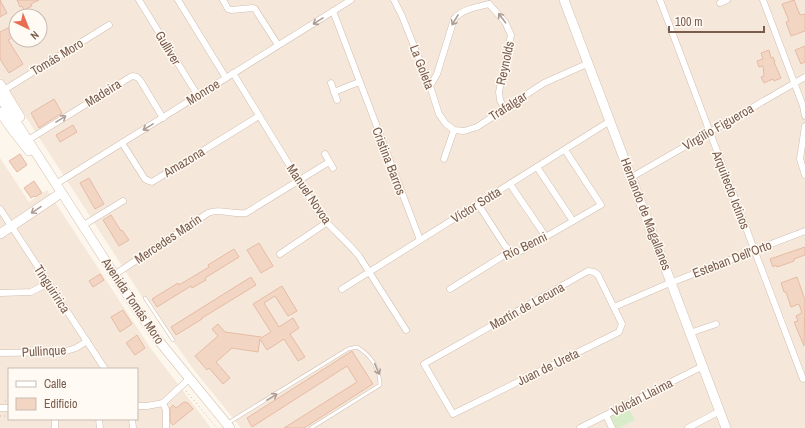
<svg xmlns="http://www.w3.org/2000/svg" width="805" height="428" viewBox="0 0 805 428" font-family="'Archivo Narrow',sans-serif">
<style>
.residential{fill:#f5e8da;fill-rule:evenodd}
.green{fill:#d8ecc9}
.building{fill:#f3d5c3;stroke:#e6bba3}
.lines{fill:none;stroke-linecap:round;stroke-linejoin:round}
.lane-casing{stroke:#d1beb0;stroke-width:4}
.street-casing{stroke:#d1beb0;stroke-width:7}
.secondary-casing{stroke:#d6c0b0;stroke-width:10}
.path{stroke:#d9b8a5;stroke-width:1;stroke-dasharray:1 3;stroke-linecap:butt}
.lane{stroke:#fff;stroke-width:3}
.street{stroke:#fff;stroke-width:6}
.secondary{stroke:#fff;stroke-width:9}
.oneway{stroke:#af9d94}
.labels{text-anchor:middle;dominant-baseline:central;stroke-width:3;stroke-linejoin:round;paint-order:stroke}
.street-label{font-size:13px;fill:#7a5c4d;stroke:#fffaf3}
</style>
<rect width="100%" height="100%" fill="#fdf6ec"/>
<g class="residential">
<path d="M0,0H805V428H241L194,370L144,300L0,77ZM16,16H40V40H16Z"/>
<path d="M0,158L29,202L47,190L149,346L211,428H0ZM9,369H137V419H9Z"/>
</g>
<path class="green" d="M628,407L635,420L619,428H616L610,416Z"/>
<g class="building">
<path d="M0,0L7,13L0,17Z"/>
<path d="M17,0H39L31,4L32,6L24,10L22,6L20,7Z"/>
<path d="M794,0L800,15L805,14V31L791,36L786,22L789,21L782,4Z"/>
<path d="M14,25L16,29V35L8,40L23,64L9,73L0,59V32Z"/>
<path d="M805,46V62L801,64L795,50Z"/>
<path d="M769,50L771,58L773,57L775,62H774L781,78L774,81L773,79L764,83L761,77L764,76L763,66L759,67L757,61L763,59L761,53Z"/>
<path d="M54,99L62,113L39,128L31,113Z"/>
<path d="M73,125L77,132L60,142L56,135Z"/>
<path d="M20,154L27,165L17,172L9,161Z"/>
<path d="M89,178L104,204L95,209L80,183Z"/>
<path d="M34,181L42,193L35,197L34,196L31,198L24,188Z"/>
<path d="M111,215L121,231L122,230L129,240L119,246L103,220Z"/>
<path d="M259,243L273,266L261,273L247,250Z"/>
<path d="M805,247V255L794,259V261L783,265L777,267L776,265L773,267L770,259Z"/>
<path d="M234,249L239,257L205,278L206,280L192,288L191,286L157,307L152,299L178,283L179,285L209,267L208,265Z"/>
<path d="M100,274L104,280L93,287L89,281Z"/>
<path d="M251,277L256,285L202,318V319L176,335L171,327Z"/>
<path d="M797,277L805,300L804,346L794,322L798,321L796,316L802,313L799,304L791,307L786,292H784L781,283Z"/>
<path d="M282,286L297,311L288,316L275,296L264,303L279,327L293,318L299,328L290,334L305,357L298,361L284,339L267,350L260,339L258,352L232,348L216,362L230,378L223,384L209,368L207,370L195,356L218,336L212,329L218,324L225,332L261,337V338L271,332L253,304Z"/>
<path d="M123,310L132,324L120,332L111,317Z"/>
<path d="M137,335L145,348L135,355L126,343Z"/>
<path d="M352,351L373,384L304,428H284L357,382L347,366L252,427L247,418Z"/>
<path d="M184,402L188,403L193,409L173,425L170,422V408L173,405L176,408Z"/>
</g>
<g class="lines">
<g class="lane-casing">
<g id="lane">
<path d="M145,298L173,340"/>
<path d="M228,423L348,349L357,347C371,355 380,369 380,385L311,428"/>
</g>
</g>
<g class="street-casing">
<g id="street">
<path d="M139,0L198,96"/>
<path d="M178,0L226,78"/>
<path d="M223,0L228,9L231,10L253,8L255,9L278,45"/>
<path d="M394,0L402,16L430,86L439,114L446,124L454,130L464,131L477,127L544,83L589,63"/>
<path d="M660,0L803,379"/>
<path d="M763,0L803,106L805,116"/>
<path d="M720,3L727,0"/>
<path d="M489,4L505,22L511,35L499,92L500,100L504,108"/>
<path d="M333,11L420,240"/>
<path d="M233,73L318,212C330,228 346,240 359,256L406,330"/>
<path d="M331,83L337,100"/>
<path d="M430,86L437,74L454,19C462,9 477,7 489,4"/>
<path d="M4,90L109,25"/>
<path d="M334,92L359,82"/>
<path d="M805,126L800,159L805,175"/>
<path d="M28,140L132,76L137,77L140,80L163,118"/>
<path d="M122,143L145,179L149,181L152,182L259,116"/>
<path d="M325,154L333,168"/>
<path d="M444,159L454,130"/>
<path d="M537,167L573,221"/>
<path d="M632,177L805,77"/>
<path d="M56,184L351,0"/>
<path d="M510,184L546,237"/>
<path d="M478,204L505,246L511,251"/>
<path d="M0,209L105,369"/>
<path d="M82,226L123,201"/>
<path d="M280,254L326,223"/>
<path d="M588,271L594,272L598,275L622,324L619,332L453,414L424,364Z"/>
<path d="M114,275L208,213C220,208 233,215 246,213L329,162"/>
<path d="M342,289L610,121"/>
<path d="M450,289L511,251H521L601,205L565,150"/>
<path d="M0,293L31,292L48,283"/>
<path d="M614,307L665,285L805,231"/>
<path d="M690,333L716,324"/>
<path d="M0,353L63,352L76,348L87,341"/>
<path d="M163,403L166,410V428"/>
<path d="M137,406H147L163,403L189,379"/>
<path d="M0,408H9"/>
<path d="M606,415L612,428"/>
<path d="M55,419V428"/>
<path d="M99,419L100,428"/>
<path d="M132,419L133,428"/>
<path d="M580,428L703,366"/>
<path d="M688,428L720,411"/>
</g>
</g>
<g class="secondary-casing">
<g id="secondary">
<path d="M564,0L726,428"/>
<path d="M0,84L20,117"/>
<path d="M0,97L134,305L159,341L230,428"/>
<path d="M0,112L11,128L29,151"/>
<path d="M0,234L61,193"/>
</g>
</g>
<g class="path">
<path d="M186,391L217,428"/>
<path d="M5,401H9"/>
<path d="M0,416H9"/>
</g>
<use href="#lane" class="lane"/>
<use href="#street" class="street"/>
<use href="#secondary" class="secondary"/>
</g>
<defs><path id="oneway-shaft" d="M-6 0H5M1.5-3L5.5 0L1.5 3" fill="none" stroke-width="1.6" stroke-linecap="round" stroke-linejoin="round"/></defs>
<g class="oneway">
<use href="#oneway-shaft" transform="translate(502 18) rotate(-127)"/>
<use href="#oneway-shaft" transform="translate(455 20) rotate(121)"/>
<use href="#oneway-shaft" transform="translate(318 21) rotate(148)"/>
<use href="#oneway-shaft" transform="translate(61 119) rotate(-32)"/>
<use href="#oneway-shaft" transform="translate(148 127) rotate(149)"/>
<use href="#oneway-shaft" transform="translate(36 210) rotate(146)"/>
<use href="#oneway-shaft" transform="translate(377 369) rotate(67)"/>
<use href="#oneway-shaft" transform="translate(272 397) rotate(-31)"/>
</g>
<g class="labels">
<g class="street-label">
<text transform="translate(168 48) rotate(59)">Gulliver</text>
<text transform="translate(57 57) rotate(-31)">Tomás Moro</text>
<text transform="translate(505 63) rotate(-78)">Reynolds</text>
<text transform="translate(422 67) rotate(69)">La Goleta</text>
<text transform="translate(203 92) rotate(-32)">Monroe</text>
<text transform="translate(103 93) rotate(-32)">Madeira</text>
<text transform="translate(508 106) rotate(-33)">Trafalgar</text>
<text transform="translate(718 127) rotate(-30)">Virgilio Figueroa</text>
<text transform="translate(389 161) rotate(69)">Cristina Barros</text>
<text transform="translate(184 162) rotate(-31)">Amazona</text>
<text transform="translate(731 190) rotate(69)">Arquitecto Ictinos</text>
<text transform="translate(309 194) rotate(56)">Manuel Novoa</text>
<text transform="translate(476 205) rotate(-32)">Víctor Sotta</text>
<text transform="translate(646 214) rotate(69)">Hernando de Magallanes</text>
<text transform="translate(168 239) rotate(-34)">Mercedes Marín</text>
<text transform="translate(525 246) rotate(-26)">Río Benni</text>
<text transform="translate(732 259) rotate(-21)">Esteban Dell'Orto</text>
<text transform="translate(52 289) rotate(57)">Tinguiririca</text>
<text transform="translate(133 301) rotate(56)">Avenida Tomás Moro</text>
<text transform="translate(527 306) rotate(-29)">Martín de Lecuna</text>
<text transform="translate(44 351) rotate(-3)">Pullinque</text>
<text transform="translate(548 367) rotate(-26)">Juan de Ureta</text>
<text transform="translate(642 397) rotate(-27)">Volcán Llaima</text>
</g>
</g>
<rect x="8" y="368" width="130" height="52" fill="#fffaf3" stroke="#cabbb1"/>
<rect x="16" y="381" width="20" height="6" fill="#ffffff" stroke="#cabbb1"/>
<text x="44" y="388" font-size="12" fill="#7a5c4d">Calle</text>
<rect x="16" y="398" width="20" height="12" fill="#f3d5c3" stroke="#cabbb1"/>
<text x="44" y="408" font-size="12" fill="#7a5c4d">Edificio</text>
<g transform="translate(28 28) rotate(137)"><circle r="19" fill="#fffaf3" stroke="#cabbb1"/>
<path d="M0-3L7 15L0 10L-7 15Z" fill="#e76f51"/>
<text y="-6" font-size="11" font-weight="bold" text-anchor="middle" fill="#7a5c4d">N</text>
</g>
<path d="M669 26v6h95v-6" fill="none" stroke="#7a5c4d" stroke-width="2"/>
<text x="675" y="26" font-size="12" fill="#7a5c4d" stroke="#fffaf3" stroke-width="3" paint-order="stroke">100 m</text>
</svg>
